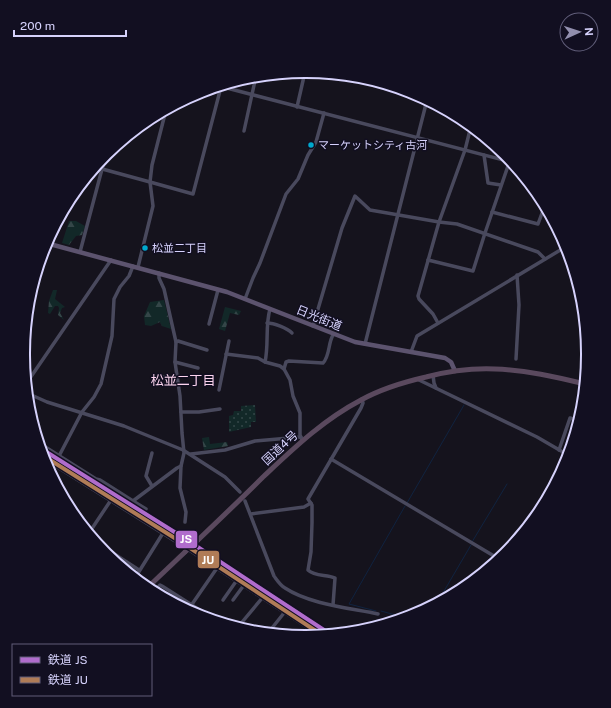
<svg xmlns="http://www.w3.org/2000/svg" width="611" height="708" viewBox="0 0 611 708" font-family="'Public Sans','Noto Sans JP',sans-serif">
<style>
.grass{fill:url(#grass-dots)}
.forest{fill:url(#forest-firs)}
.lines{fill:none;stroke-linecap:round;stroke-linejoin:round}
.stream{stroke:#102340;stroke-width:1}
.minor{stroke:#49495d;stroke-width:3.5}
.major{stroke:#5c536e;stroke-width:4.5}
.highway{stroke:#5a495e;stroke-width:5}
.highway-bridge{stroke:#5a495e;stroke-width:5}
.rail-1-casing{stroke:#120f21;stroke-width:7}
.rail-2-casing{stroke:#120f21;stroke-width:7}
.rail-1{stroke:#b06ccc;stroke-width:4}
.rail-2{stroke:#b07c57;stroke-width:4}
.bus-dot{fill:#00a9ce;stroke:#120f21;stroke-width:1.5}
.labels{text-anchor:middle;dominant-baseline:central;stroke-width:3;stroke-linejoin:round;paint-order:stroke}
.bus-label{font-size:11px;fill:#d6d2fc;stroke:#120f21;text-anchor:start}
.street-label{font-size:12px;fill:#d6d2fc;stroke:#120f21}
.neighbourhood-label{font-size:13px;fill:#fcd4ee;stroke:#120f21}
.rim{fill:none;stroke:#d6d2fc;stroke-width:2}
.line-badge{stroke:#120f21;stroke-width:1.5}
.badge-label{font-size:11px;text-anchor:middle;font-weight:bold;fill:#fff}
</style>
<defs>
<pattern id="grass-dots" width="8" height="8" patternUnits="userSpaceOnUse"><rect width="8" height="8" fill="#122828"/><path d="M2 2h.1M6 6h.1" fill="none" stroke="#344648" stroke-width="1.8" stroke-linecap="round"/></pattern>
<pattern id="forest-firs" width="22" height="20" patternUnits="userSpaceOnUse"><rect width="22" height="20" fill="#122828"/><path d="M5 1l3.5 6h-7zM16 11l3.5 6h-7z" fill="#344648"/></pattern>
</defs>
<rect width="100%" height="100%" fill="#15131d"/>
<path class="grass" d="M255,405L256,422H251V427L229,432V416L233,415L234,411H241V406Z"/>
<g class="forest">
<path d="M69,221H76L85,226L82,235L76,236L69,245L62,243Z"/>
<path d="M53,290H57L55,299L65,307L62,308L60,313L64,320L58,315L59,308L58,306H55L50,314L48,313L49,301Z"/>
<path d="M164,300L171,329L162,326L160,322L151,326L145,325L144,316L150,302Z"/>
<path d="M225,307L241,311L239,315L230,313L225,331L219,329Z"/>
<path d="M209,437L210,444L227,442L228,446L204,450L202,438Z"/>
</g>
<g class="lines">
<g class="stream">
<path d="M407,503L464,405"/>
<path d="M472,542L507,484"/>
<path d="M437,603L471,545"/>
<path d="M376,611L349,604L405,506"/>
<path d="M381,611L399,616L402,618"/>
</g>
<g class="minor">
<path d="M219,86L511,162"/>
<path d="M297,107L305,72"/>
<path d="M166,110L152,165L150,182L193,194L221,87"/>
<path d="M244,131L256,76"/>
<path d="M484,155L488,183L501,185"/>
<path d="M95,167L150,182L153,206L138,267"/>
<path d="M492,212L538,224L545,205"/>
<path d="M80,252L106,154"/>
<path d="M428,260L473,271L485,233L510,160"/>
<path d="M159,273V278L164,289L176,342L175,362L180,396L182,433L184,453L181,466L180,488L186,512L185,522"/>
<path d="M245,299L253,278L260,263L286,194L298,179L308,155L316,142L324,113"/>
<path d="M267,323C274,323 287,328 292,333"/>
<path d="M438,323L433,314L419,299L418,296L439,222L465,150L471,126"/>
<path d="M209,324L218,290"/>
<path d="M313,326L342,228L355,196L370,210L439,222L457,224L538,252L545,259"/>
<path d="M176,342L178,341L207,350"/>
<path d="M365,344L427,100"/>
<path d="M411,352L417,336L567,246"/>
<path d="M226,354L258,358L265,362L280,366L284,369L290,380L293,396L300,413V435L302,440"/>
<path d="M516,359L519,305L517,275"/>
<path d="M175,362L198,368"/>
<path d="M265,362C269,344 265,326 270,309"/>
<path d="M284,369L286,362L289,361L323,363C330,356 328,343 333,335"/>
<path d="M433,375L434,383L436,388"/>
<path d="M162,377L177,378"/>
<path d="M417,379L537,437L568,455"/>
<path d="M26,384L111,260"/>
<path d="M219,390L229,341"/>
<path d="M27,393L47,402L124,426L183,450L225,477L240,492"/>
<path d="M181,412H199L220,409"/>
<path d="M39,443L96,479L100,480L133,501L177,468L181,466"/>
<path d="M559,450L570,418L579,421"/>
<path d="M152,453L146,476L152,486"/>
<path d="M191,454L225,450L255,441L301,437"/>
<path d="M59,456L82,412L94,397L101,384L112,336L114,299L120,287L129,276L133,266"/>
<path d="M43,458L183,546L319,635"/>
<path d="M331,459L499,559"/>
<path d="M49,471L54,464"/>
<path d="M133,501L146,509"/>
<path d="M245,501L274,576C277,580 280,585 285,588C309,604 349,608 378,614"/>
<path d="M251,514L304,507L311,503"/>
<path d="M89,533L111,500"/>
<path d="M96,542L139,570"/>
<path d="M135,578L163,533"/>
<path d="M154,592L160,585L162,586L217,621"/>
<path d="M223,600L237,580"/>
<path d="M233,600L244,585"/>
<path d="M333,605L335,578C327,574 315,577 308,570L311,552L312,523V505L308,499L361,408L363,403L362,399"/>
<path d="M188,610L217,568"/>
<path d="M238,627L263,597"/>
<path d="M268,633L284,613"/>
</g>
<path class="major" d="M46,243L227,292L355,342L445,358L451,362L455,371"/>
<g class="highway">
<path d="M198,540C220,519 242,498 263,477C294,448 323,420 361,400C381,389 404,382 426,377C449,371 472,368 495,369C526,370 556,377 585,384"/>
<path d="M147,588L185,552"/>
</g>
<path class="highway-bridge" d="M185,552L198,540"/>
<g class="rail-1-casing">
<path id="rail-1" d="M40,448L184,538L330,634"/>
</g>
<g class="rail-2-casing">
<path id="rail-2" d="M42,455L181,542L322,635"/>
</g>
<use href="#rail-1" class="rail-1"/>
<use href="#rail-2" class="rail-2"/>
</g>
<g class="bus-dot">
<circle cx="311" cy="145" r="3.5"/>
<circle cx="145" cy="248" r="3.5"/>
</g>
<g class="labels">
<g class="bus-label">
<text x="318" y="145">マーケットシティ古河</text>
<text x="152" y="248">松並二丁目</text>
</g>
<g class="street-label">
<text transform="translate(319 318) rotate(22)">日光街道</text>
<text transform="translate(280 448) rotate(-43)">国道4号</text>
</g>
<g class="neighbourhood-label">
<text x="183" y="380">松並二丁目</text>
</g>
</g>
<path d="M0 0H611V708H0ZM305 78H306A275 275 0 0 1 581 353V355A275 275 0 0 1 306 630H305A275 275 0 0 1 30 355V353A275 275 0 0 1 305 78Z" fill="#120f21" fill-rule="evenodd"/>
<path class="rim" d="M305 78H306A275 275 0 0 1 581 353V355A275 275 0 0 1 306 630H305A275 275 0 0 1 30 355V353A275 275 0 0 1 305 78Z"/>
<g class="line-badge">
<rect x="175" y="530" width="23" height="19" rx="4" fill="#b06ccc"/>
<rect x="197" y="550" width="23" height="19" rx="4" fill="#b07c57"/>
</g>
<g class="badge-label">
<text x="186" y="543">JS</text>
<text x="208" y="564">JU</text>
</g>
<rect x="12" y="644" width="140" height="52" fill="#120f21" stroke="#605d79"/>
<rect x="20" y="657" width="20" height="6" fill="#b06ccc" stroke="#605d79"/>
<text x="48" y="664" font-size="12" fill="#d6d2fc">鉄道 JS</text>
<rect x="20" y="677" width="20" height="6" fill="#b07c57" stroke="#605d79"/>
<text x="48" y="684" font-size="12" fill="#d6d2fc">鉄道 JU</text>
<g transform="translate(579 32) rotate(87)"><circle r="19" fill="#120f21" stroke="#605d79"/>
<path d="M0-3L7 15L0 10L-7 15Z" fill="#928fae"/>
<text y="-6" font-size="11" font-weight="bold" text-anchor="middle" fill="#d6d2fc">N</text>
</g>
<path d="M14 30v6h112v-6" fill="none" stroke="#d6d2fc" stroke-width="2"/>
<text x="20" y="30" font-size="12" fill="#d6d2fc" stroke="#120f21" stroke-width="3" paint-order="stroke">200 m</text>
</svg>
